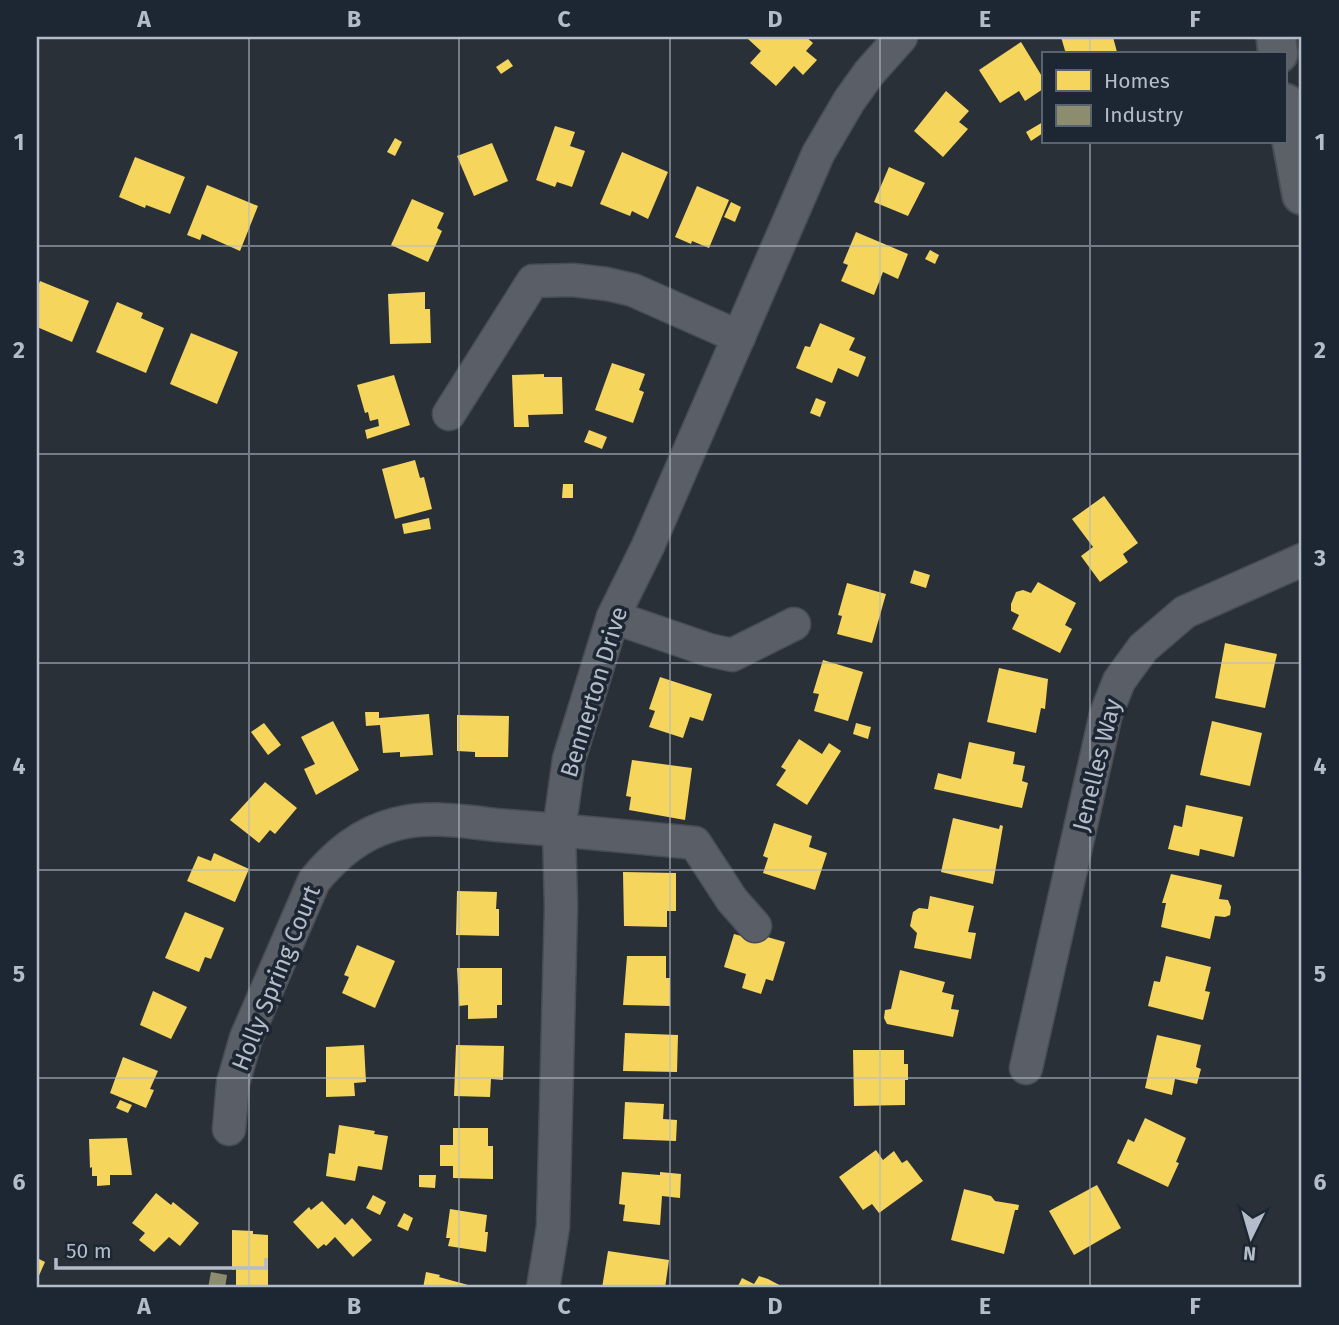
<svg xmlns="http://www.w3.org/2000/svg" width="1339" height="1325" viewBox="0 0 1339 1325" font-family="'Fira Sans',sans-serif">
<style>
.homes{fill:#f6d55c}
.industry{fill:#8c8c6e}
.lines{fill:none;stroke-linecap:round;stroke-linejoin:round}
.minor-casing{stroke:#484c53;stroke-width:35}
.major-casing{stroke:#484c55;stroke-width:42}
.minor{stroke:#5a5e66;stroke-width:32}
.major{stroke:#5c6168;stroke-width:38}
.grid{fill:none;stroke:#b4bcc9;stroke-width:2;stroke-opacity:0.55}
.labels{text-anchor:middle;dominant-baseline:central;stroke-width:7;stroke-linejoin:round;paint-order:stroke}
.street-label{font-size:24px;fill:#b4bcc9;stroke:#1d2633}
.neatline{fill:none;stroke:#b4bcc9;stroke-width:2.5}
.grid-label{font-size:23px;text-anchor:middle;font-weight:bold;fill:#b4bcc9}
</style>
<rect width="100%" height="100%" fill="#2a3038"/>
<g class="homes">
<path d="M751,37H806L813,43L806,51L817,60L803,75L794,66L776,86L750,63L761,51L748,39Z"/>
<path d="M1061,37H1113L1117,52L1109,54H1066Z"/>
<path d="M1021,42L1043,78V89L1025,101L1019,91L1000,103L979,70Z"/>
<path d="M508,59L513,66L501,74L496,67Z"/>
<path d="M946,91L969,111L959,122L968,129L943,157L914,131Z"/>
<path d="M1043,122V133L1031,141L1026,132Z"/>
<path d="M555,126L575,132L570,146L585,151L572,187L557,182L555,187L536,180Z"/>
<path d="M395,138L402,142L395,156L387,152Z"/>
<path d="M492,143L508,181L474,196L457,156Z"/>
<path d="M622,152L668,172L648,219L632,211L630,216L600,204Z"/>
<path d="M135,157L185,177L170,214L146,205L145,208L119,197Z"/>
<path d="M889,167L925,183L908,216L874,202Z"/>
<path d="M207,185L258,206L240,251L202,234L200,240L187,235Z"/>
<path d="M697,186L729,200L709,248L692,241L691,244L675,237Z"/>
<path d="M412,199L444,213L437,228L442,231L428,262L391,245Z"/>
<path d="M731,202L741,207L735,222L724,217Z"/>
<path d="M856,232L908,254L898,279L883,272L874,295L841,281L848,265L843,263Z"/>
<path d="M930,250L939,255L935,264L925,259Z"/>
<path d="M40,281L89,301L72,342L37,327V289Z"/>
<path d="M425,292V309H430L431,343L390,344L388,294Z"/>
<path d="M117,302L143,313L141,318L164,328L146,373L96,352Z"/>
<path d="M820,323L855,338L849,350L866,357L858,377L838,368L832,383L796,368L805,346L810,347Z"/>
<path d="M191,333L238,352L217,404L170,384Z"/>
<path d="M612,363L645,374L639,390L644,392L633,423L595,410Z"/>
<path d="M544,374V377H562L563,414L528,415L529,427H514L512,375Z"/>
<path d="M394,375L410,425L367,439L365,430L379,426L378,419L370,421L368,412L365,413L357,385Z"/>
<path d="M816,398L826,402L820,417L810,413Z"/>
<path d="M589,430L607,437L602,449L584,442Z"/>
<path d="M415,460L420,478L424,477L432,509L395,519L382,469Z"/>
<path d="M563,484H573V498H562Z"/>
<path d="M1104,496L1138,543L1123,554L1128,562L1100,582L1081,556L1093,547L1072,519Z"/>
<path d="M429,518L431,529L404,534L402,524Z"/>
<path d="M914,570L930,575L926,588L910,583Z"/>
<path d="M1038,582L1076,603L1065,625L1072,629L1060,653L1012,629L1019,615L1011,611V604L1016,592L1023,590L1031,593Z"/>
<path d="M847,583L886,594L872,643L837,634L842,616L838,615Z"/>
<path d="M1225,643L1277,654L1265,708L1215,698Z"/>
<path d="M823,660L863,672L848,721L814,711L819,694L813,693Z"/>
<path d="M999,668L1048,679L1045,709L1041,708L1036,733L987,722Z"/>
<path d="M660,677L712,694L703,721L690,717L683,738L649,727L655,711L649,709Z"/>
<path d="M365,712H379V718L429,714L433,755L400,757V752L383,753L380,725L366,726Z"/>
<path d="M457,715L509,716L508,757H475V752L457,751Z"/>
<path d="M333,721L359,770L316,795L304,769L315,764L301,737Z"/>
<path d="M1212,721L1262,733L1250,786L1200,775Z"/>
<path d="M264,723L281,745L268,755L251,732Z"/>
<path d="M856,723L871,727L868,739L853,734Z"/>
<path d="M799,739L822,754L829,743L841,751L807,805L776,785L786,770L781,767Z"/>
<path d="M969,742L1015,752L1013,764L1025,766L1022,781L1028,783L1022,808L934,789L938,773L961,779Z"/>
<path d="M632,760L692,768L685,820L629,810L631,797L626,796Z"/>
<path d="M265,782L297,808L275,834L270,830L259,843L230,820Z"/>
<path d="M1186,805L1243,817L1234,857L1200,849L1199,856L1168,849L1174,825L1182,827Z"/>
<path d="M953,818L999,829L1000,825L1003,826L993,884L941,872Z"/>
<path d="M774,823L812,836L809,847L827,853L815,890L763,873L768,858L763,856Z"/>
<path d="M214,853L249,869L235,902L187,881L198,856L211,861Z"/>
<path d="M623,872L676,873V911H667V927L624,926Z"/>
<path d="M1171,874L1222,885L1219,899L1228,900L1231,907L1230,915L1225,917L1215,916L1210,939L1161,927L1166,903H1162Z"/>
<path d="M457,891L497,892L496,909H499V936L456,935Z"/>
<path d="M930,896L974,906L968,932L976,933L971,959L914,948L917,933L910,926L913,912L919,908L928,909Z"/>
<path d="M185,912L224,928L211,959L205,957L199,972L165,958Z"/>
<path d="M753,933L785,942L773,981L766,979L761,994L742,988L746,974L724,967L734,934L752,939Z"/>
<path d="M357,945L395,961L375,1008L342,993L349,977L344,975Z"/>
<path d="M627,956H666V978H670V1006L623,1005Z"/>
<path d="M1166,956L1211,967L1205,991L1210,992L1203,1020L1148,1006L1154,981L1160,982Z"/>
<path d="M457,968H502V1005H497V1018L468,1019V1005L459,1006Z"/>
<path d="M900,970L945,982L942,992L954,995L951,1009L959,1010L953,1037L887,1024L884,1018L885,1010L891,1009Z"/>
<path d="M153,991L187,1007L171,1039L140,1025Z"/>
<path d="M625,1033L678,1035L677,1072L623,1071Z"/>
<path d="M1157,1035L1201,1045L1196,1067L1201,1069L1197,1084L1175,1079L1172,1095L1145,1088Z"/>
<path d="M364,1045L366,1082L354,1083L355,1096L326,1097V1047Z"/>
<path d="M456,1045L504,1046L503,1080L491,1079L490,1097L454,1096Z"/>
<path d="M853,1050H904V1064H908V1080H905V1105L854,1106Z"/>
<path d="M123,1057L158,1071L150,1089L154,1090L146,1108L110,1093Z"/>
<path d="M120,1100L132,1105L128,1113L116,1108Z"/>
<path d="M625,1102L664,1104L663,1119L677,1120L676,1141L623,1139Z"/>
<path d="M1145,1118L1186,1138L1176,1162L1179,1163L1168,1187L1117,1163L1128,1139L1134,1142Z"/>
<path d="M339,1125L375,1131L374,1134L388,1136L382,1170L358,1166L355,1181L326,1176L329,1153L335,1154Z"/>
<path d="M453,1128H488V1146H493V1179L453,1178V1166H440V1145H453Z"/>
<path d="M127,1138L132,1175H110V1185L97,1186V1176H92V1167L90,1168L89,1139Z"/>
<path d="M876,1150L883,1160L894,1151L902,1163L907,1160L923,1181L879,1213L872,1204L863,1210L839,1177Z"/>
<path d="M622,1172L660,1175V1172L681,1174L680,1198L662,1196L660,1225L623,1221L625,1205L619,1204Z"/>
<path d="M419,1175H436L435,1188L419,1187Z"/>
<path d="M1097,1185L1121,1228L1074,1255L1049,1211Z"/>
<path d="M964,1189L991,1196L995,1201L1019,1205L1018,1210H1015L1004,1254L951,1240Z"/>
<path d="M156,1193L171,1205L173,1202L199,1223L180,1246L169,1237L154,1252L139,1240L145,1233L132,1223Z"/>
<path d="M373,1195L386,1202L380,1215L366,1208Z"/>
<path d="M322,1201L345,1225L352,1218L372,1240L353,1257L335,1237L326,1246L324,1244L318,1249L293,1222L309,1207L311,1210Z"/>
<path d="M450,1209L487,1215L485,1232H488L486,1252L448,1246L450,1238H446Z"/>
<path d="M404,1213L413,1218L408,1231L397,1226Z"/>
<path d="M232,1230L253,1231V1234L268,1235V1288H236V1269L232,1270Z"/>
<path d="M608,1251L669,1260L665,1288H602Z"/>
<path d="M37,1258L45,1262L37,1280Z"/>
<path d="M426,1272L440,1275L439,1277L479,1288H423Z"/>
<path d="M759,1276L768,1279L785,1288H737L742,1278L754,1284Z"/>
</g>
<path class="industry" d="M211,1272L227,1275L225,1288H208Z"/>
<g class="lines">
<g class="minor-casing">
<g id="minor">
<path d="M449,414L533,281L573,280L607,284L633,290L739,337"/>
<path d="M613,617L709,650L732,655L794,624"/>
<path d="M1026,1068L1106,714L1119,681L1143,648L1185,612L1302,560"/>
<path d="M229,1129L233,1083L246,1038L314,881C336,854 361,833 396,824C431,814 472,823 508,826C570,831 633,837 695,843L732,900L755,926"/>
<path d="M543,1288L553,1227L561,906L559,830L569,759L613,617L648,546L818,154L849,101L869,73L901,37"/>
</g>
</g>
<g class="major-casing">
<g id="major">
<path d="M1276,37L1278,54"/>
<path d="M1285,103L1302,195"/>
</g>
</g>
<use href="#minor" class="minor"/>
<use href="#major" class="major"/>
</g>
<path class="grid" d="M249,37V1288M459,37V1288M670,37V1288M880,37V1288M1090,37V54M1090,142V1288M37,246H1302M37,454H1302M37,663H1302M37,870H1302M37,1078H1302"/>
<g class="labels">
<g class="street-label">
<text transform="translate(594 692) rotate(-73)">Bennerton Drive</text>
<text transform="translate(1097 765) rotate(-76)">Jenelles Way</text>
<text transform="translate(276 978) rotate(-68)">Holly Spring Court</text>
</g>
</g>
<rect width="1339" height="1325" fill="none" stroke="#1d2633" stroke-width="77"/>
<rect x="1042" y="52" width="245" height="91" fill="#1d2633" stroke="#59626f" stroke-width="2"/>
<rect x="1056" y="70" width="35" height="21" fill="#f6d55c" stroke="#59626f" stroke-width="2"/>
<text x="1104" y="88" font-size="21" fill="#b4bcc9">Homes</text>
<rect x="1056" y="105" width="35" height="21" fill="#8c8c6e" stroke="#59626f" stroke-width="2"/>
<text x="1104" y="122" font-size="21" fill="#b4bcc9">Industry</text>
<g transform="translate(1251 1237) rotate(185)" stroke="#1d2633" stroke-width="5" paint-order="stroke">
<path d="M0-5L12 26L0 18L-12 26Z" fill="#b4bcc9"/>
<text y="-10" font-size="19" font-weight="bold" text-anchor="middle" fill="#b4bcc9">N</text>
</g>
<path d="M56 1258v10h210v-10" fill="none" stroke="#b4bcc9" stroke-width="3.5"/>
<text x="66" y="1258" font-size="21" fill="#b4bcc9" stroke="#1d2633" stroke-width="5" paint-order="stroke">50 m</text>
<rect x="38" y="38" width="1262" height="1248" class="neatline"/>
<g class="grid-label">
<text x="144" y="27">A</text>
<text x="354" y="27">B</text>
<text x="564" y="27">C</text>
<text x="775" y="27">D</text>
<text x="985" y="27">E</text>
<text x="1195" y="27">F</text>
<text x="19" y="150">1</text>
<text x="1320" y="150">1</text>
<text x="19" y="358">2</text>
<text x="1320" y="358">2</text>
<text x="19" y="566">3</text>
<text x="1320" y="566">3</text>
<text x="19" y="774">4</text>
<text x="1320" y="774">4</text>
<text x="19" y="982">5</text>
<text x="1320" y="982">5</text>
<text x="19" y="1190">6</text>
<text x="1320" y="1190">6</text>
<text x="144" y="1314">A</text>
<text x="354" y="1314">B</text>
<text x="564" y="1314">C</text>
<text x="775" y="1314">D</text>
<text x="985" y="1314">E</text>
<text x="1195" y="1314">F</text>
</g>
</svg>
